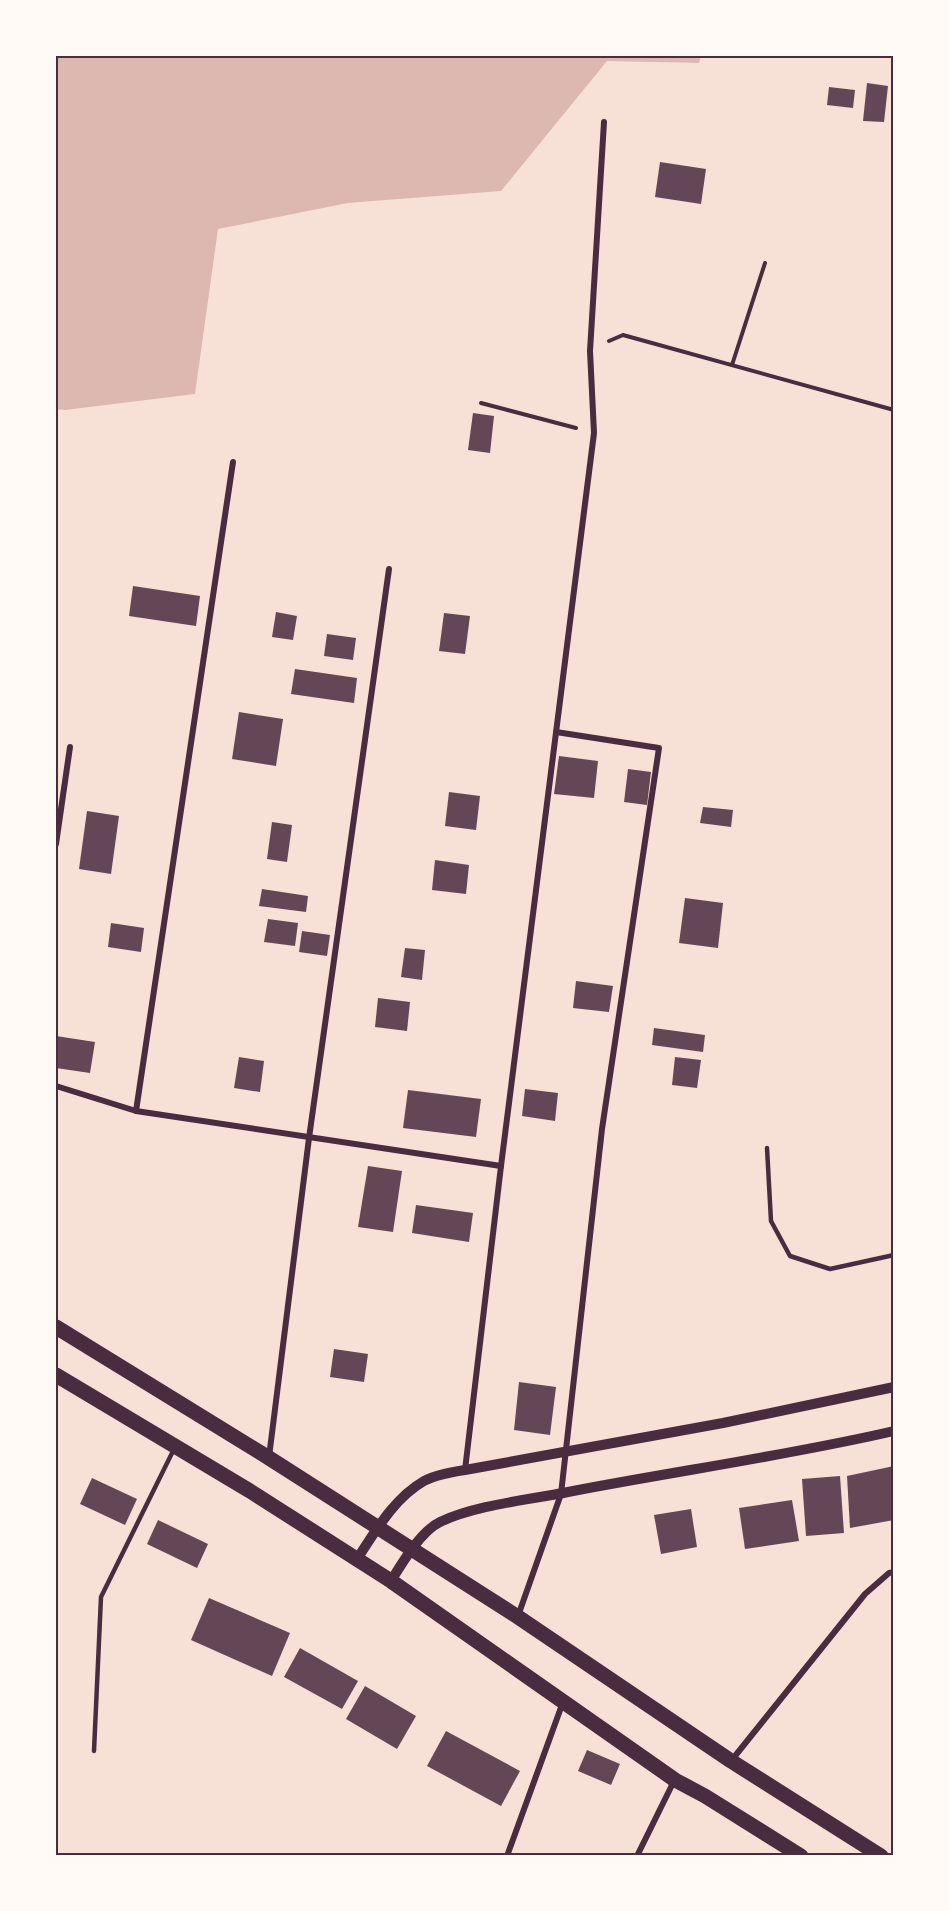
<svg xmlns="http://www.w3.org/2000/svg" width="949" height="1911" viewBox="0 0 949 1911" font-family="Spectral,serif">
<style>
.water{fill:#dcb8b0}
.building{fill:#644757}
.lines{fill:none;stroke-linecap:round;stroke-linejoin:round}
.path{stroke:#4a2c40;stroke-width:4}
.service{stroke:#4a2c40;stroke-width:4.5}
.minor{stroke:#4a2c40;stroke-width:6}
.tertiary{stroke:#4a2c40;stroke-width:10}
.primary{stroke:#4a2c40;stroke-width:15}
.neatline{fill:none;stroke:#4a2c40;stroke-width:2}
</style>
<rect width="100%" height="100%" fill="#f7e1d7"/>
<path class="water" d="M56,56H701L699,63L607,61L501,191L348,203L218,229L195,394L65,410L56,409Z"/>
<g class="building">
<path d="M867,83L888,86L884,122L863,121Z"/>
<path d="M829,87L855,90L853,108L827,105Z"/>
<path d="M660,162L706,169L701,204L655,197Z"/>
<path d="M473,413L494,416L490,453L468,450Z"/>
<path d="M133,586L200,596L196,626L129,616Z"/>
<path d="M276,612L297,616L293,640L272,637Z"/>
<path d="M444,613L470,616L465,654L439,651Z"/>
<path d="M327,634L356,638L353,660L324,656Z"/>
<path d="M295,669L357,678L354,703L291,694Z"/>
<path d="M239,712L283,719L276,766L232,759Z"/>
<path d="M559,756L598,761L594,798L554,794Z"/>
<path d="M628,769L651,772L647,805L624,802Z"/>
<path d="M449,792L480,796L476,830L445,826Z"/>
<path d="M703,807L733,810L731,827L700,823Z"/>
<path d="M87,811L119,816L111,874L79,869Z"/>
<path d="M272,822L292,825L287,862L267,859Z"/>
<path d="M435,860L469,865L466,894L432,890Z"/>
<path d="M262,889L308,896L306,912L259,906Z"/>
<path d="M685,898L723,903L718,948L679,943Z"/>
<path d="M268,919L298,923L295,946L264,942Z"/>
<path d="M111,923L144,928L141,952L108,947Z"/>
<path d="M302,931L330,935L327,956L299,952Z"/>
<path d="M405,948L425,950L422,980L401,977Z"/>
<path d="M576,981L613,986L609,1012L573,1008Z"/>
<path d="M378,998L410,1002L407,1031L375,1027Z"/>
<path d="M654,1028L705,1035L703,1052L652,1045Z"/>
<path d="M56,1036L95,1042L90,1073L56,1068Z"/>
<path d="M239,1057L264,1061L260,1092L234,1088Z"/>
<path d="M675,1057L701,1060L697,1088L672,1085Z"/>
<path d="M525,1089L558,1093L555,1121L522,1116Z"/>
<path d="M408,1090L481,1099L476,1137L403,1128Z"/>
<path d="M368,1166L402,1171L393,1232L358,1227Z"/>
<path d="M416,1205L473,1213L469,1242L412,1233Z"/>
<path d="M334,1349L368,1354L364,1382L330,1377Z"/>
<path d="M519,1382L556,1387L550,1435L514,1430Z"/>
<path d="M894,1466V1520L850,1528L847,1476Z"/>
<path d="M840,1476L844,1533L806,1536L802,1479Z"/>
<path d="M92,1478L137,1499L125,1525L80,1504Z"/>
<path d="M792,1500L799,1541L745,1549L739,1508Z"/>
<path d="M691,1509L697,1547L661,1554L654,1515Z"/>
<path d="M158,1520L208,1544L197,1568L147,1544Z"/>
<path d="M209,1598L290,1633L272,1676L191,1640Z"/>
<path d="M300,1648L358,1681L342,1709L284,1677Z"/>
<path d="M365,1686L416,1716L397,1749L346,1719Z"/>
<path d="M446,1731L520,1771L501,1806L427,1766Z"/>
<path d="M587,1750L620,1764L611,1785L578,1771Z"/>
</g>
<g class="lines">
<g class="path">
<path d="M609,341L623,335L894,410"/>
<path d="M732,365L765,263"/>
<path d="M481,403L576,428"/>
</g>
<g class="service">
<path d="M767,1148L771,1221L790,1256L830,1269L894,1255"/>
<path d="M94,1751L101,1597L174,1449"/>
</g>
<g class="minor">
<path d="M56,844L70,747"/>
<path d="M56,1086L136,1111L501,1166"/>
<path d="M136,1111L233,462"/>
<path d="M269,1457L309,1138L389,569"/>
<path d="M465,1470L501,1166L594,433L590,351L604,122"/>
<path d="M518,1616L561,1494L602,1129L659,748L556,732"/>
<path d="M731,1761L865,1594L889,1573L894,1572"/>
<path d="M507,1856L563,1702"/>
<path d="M637,1856L674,1781"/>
</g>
<g class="tertiary">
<path d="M357,1559C375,1532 394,1498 424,1481C435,1475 452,1472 465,1470L723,1423L894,1387"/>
<path d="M391,1581C402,1563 421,1531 440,1522C476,1505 528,1500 568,1492C676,1471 786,1456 894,1431"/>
</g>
<g class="primary">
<path d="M56,1327L269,1458L518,1617L731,1761L881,1856"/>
<path d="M56,1375L250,1491L391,1581L675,1780L705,1796L801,1856"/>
</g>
</g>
<rect width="949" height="1911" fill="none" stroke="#fffaf5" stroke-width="114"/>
<rect x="57" y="57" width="835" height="1797" class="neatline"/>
</svg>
